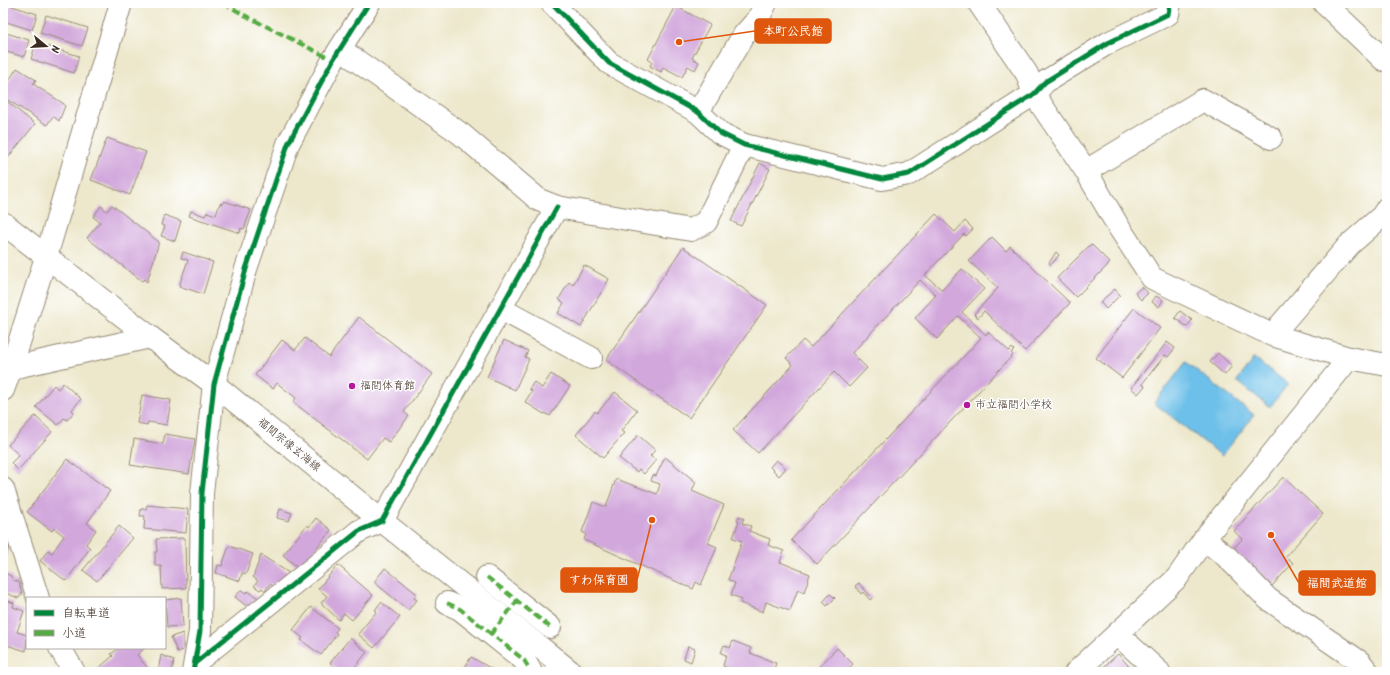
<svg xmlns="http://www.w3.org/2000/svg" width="1390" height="675" viewBox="0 0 1390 675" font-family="Kalam,'Klee One',sans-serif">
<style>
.water{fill:#6dc0e9;stroke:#547584}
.building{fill:#d2a7dc}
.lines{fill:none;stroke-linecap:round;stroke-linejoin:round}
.minor-casing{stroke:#948975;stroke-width:24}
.major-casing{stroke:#948975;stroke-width:24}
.minor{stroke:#fff;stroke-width:22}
.major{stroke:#fff;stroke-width:22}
.quiet{stroke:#55ab43;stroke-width:4;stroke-dasharray:8 4;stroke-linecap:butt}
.cycleway-casing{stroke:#fff;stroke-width:8}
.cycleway{stroke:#00873e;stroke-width:5}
.poi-dot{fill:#b5179e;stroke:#fff;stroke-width:1.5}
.labels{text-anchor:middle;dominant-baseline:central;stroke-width:3;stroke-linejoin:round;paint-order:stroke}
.poi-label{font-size:11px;fill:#3b2a1e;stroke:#fff;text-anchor:start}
.street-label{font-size:11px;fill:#3b2a1e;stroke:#fff}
.leader{fill:none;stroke:#df570d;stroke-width:1.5}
.callout-dot{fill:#df570d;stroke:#fff;stroke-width:1.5}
.callout{fill:#df570d;stroke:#df570d;stroke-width:1.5}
.callout-label{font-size:12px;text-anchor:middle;font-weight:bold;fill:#fff}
</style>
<rect width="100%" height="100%" fill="#fff"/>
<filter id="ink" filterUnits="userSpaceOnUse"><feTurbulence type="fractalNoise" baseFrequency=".025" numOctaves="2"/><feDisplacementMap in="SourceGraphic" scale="8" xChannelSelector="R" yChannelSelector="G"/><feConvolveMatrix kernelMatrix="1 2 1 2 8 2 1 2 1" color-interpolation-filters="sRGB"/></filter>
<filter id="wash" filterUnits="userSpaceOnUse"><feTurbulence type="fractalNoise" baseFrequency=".012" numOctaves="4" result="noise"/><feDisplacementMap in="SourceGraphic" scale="16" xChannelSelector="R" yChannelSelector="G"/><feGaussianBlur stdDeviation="0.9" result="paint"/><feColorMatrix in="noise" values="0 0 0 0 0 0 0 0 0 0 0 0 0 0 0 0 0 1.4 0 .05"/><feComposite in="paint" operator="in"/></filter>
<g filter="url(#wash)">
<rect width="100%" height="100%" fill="#ede8cc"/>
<g class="water">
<path d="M1254,358L1288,384L1270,407L1237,381Z"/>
<path d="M1186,362L1254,415L1222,456L1154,403Z"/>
</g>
<g id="blocks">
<g class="building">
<path d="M3,3L37,14L32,30L3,21Z"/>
<path d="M676,6L710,25L692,58L699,62L695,70L688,66L682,77L663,67L661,72L650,66L652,62L648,59Z"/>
<path d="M46,15L88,28L82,46L40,33Z"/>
<path d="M3,32L29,40L24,57L3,51Z"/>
<path d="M36,43L79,56L74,73L31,59Z"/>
<path d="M17,68L36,80L33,84L64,104L65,106L59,121L53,116L47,125L3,97V90Z"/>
<path d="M3,98L35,124L3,164Z"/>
<path d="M107,138L146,152L130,195L91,180Z"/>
<path d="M760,163L770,169L741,226L731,221Z"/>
<path d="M224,201L251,210L244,229L241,228L240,233L189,216L191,211L205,216L207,212L216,215L220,203L223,204Z"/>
<path d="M112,205L159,242L147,282L144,279L142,281L87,238L100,222L93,217L101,206L107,211Z"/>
<path d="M936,214L955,232L965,221L973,229L966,236L964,234L925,275L942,290L962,269L984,289L962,312L986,335L988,332L1009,351L1012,348L1014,350L1011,353L1013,355L817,564L791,540L981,338L958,316L937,339L915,318L936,295L920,280L852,353L867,368L849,387L834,372L758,453L733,430L793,365L786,358L803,340L811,347Z"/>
<path d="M164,215L181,221L175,241L161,236L165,226L161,225Z"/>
<path d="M992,237L1006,251L1010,246L1070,303L1025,351L984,311L978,318L974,314L998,288L969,261Z"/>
<path d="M1091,244L1110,263L1076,297L1057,278Z"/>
<path d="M683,247L767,305L689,418L606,360Z"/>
<path d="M183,252L213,262L203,294L179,286L188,260L181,258Z"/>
<path d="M1056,252L1059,255L1051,265L1049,263Z"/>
<path d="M584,265L609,279L581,327L558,313L564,303L559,299L569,282L573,285Z"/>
<path d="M1142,287L1148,293L1141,300L1135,293Z"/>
<path d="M1115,289L1120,295L1106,309L1100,302Z"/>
<path d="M1156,296L1163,300L1159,307L1152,302Z"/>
<path d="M1134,308L1160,328L1122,378L1096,358Z"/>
<path d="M1180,311L1192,320L1187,327L1175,318Z"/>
<path d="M359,317L432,374L404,412L409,416L389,442L383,438L367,459L293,402L296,398L277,383L273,389L255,375L282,340L295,350L305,338L329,357Z"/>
<path d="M504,340L528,351L525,357L529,359L515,390L487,377Z"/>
<path d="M1167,342L1175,348L1168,357L1165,355L1142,384L1145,386L1138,394L1131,388Z"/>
<path d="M1218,353L1232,366L1225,375L1210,362Z"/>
<path d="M551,374L570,386L550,416L545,413L544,414L525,402L532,391L529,389L534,382L542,388Z"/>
<path d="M63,383L81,399L72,410L74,412L67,420L64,418L58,425L36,407L54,385L58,389Z"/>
<path d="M615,392L637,410L621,431L624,433L603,458L576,435L595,411L597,413Z"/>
<path d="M142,395L171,400L167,425L148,422L147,425L137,423Z"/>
<path d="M35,416L52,432L18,470L11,463L19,455L8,445Z"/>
<path d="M165,434L195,439L189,474L130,465L134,439L163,444Z"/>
<path d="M638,435L655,450L650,456L656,460L644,474L639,469L637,472L619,458Z"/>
<path d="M665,457L696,482L692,491L724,505L708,543L717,547L701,585L696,582L693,589L584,540L586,534L582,532L593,502L606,507L616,479L657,494L660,484L651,481L653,475L656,476Z"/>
<path d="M67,459L110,491L87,523L96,530L86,544L90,548L66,581L40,561L48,550L52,553L64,536L54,528L52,531L27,512Z"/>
<path d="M776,460L786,468L779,476L770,467Z"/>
<path d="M1283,477L1323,514L1286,556L1293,563L1272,586L1232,550L1242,539L1234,531Z"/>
<path d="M147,505L188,509L186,533L144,529L145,516H140L141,509H146Z"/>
<path d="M280,509L292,513L289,521L277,518Z"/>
<path d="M739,516L744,518L742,523L751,526L749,531L770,539L768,545L784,551L780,562L810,574L804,592L798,589L790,611L766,602L763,612L740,603L742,599L731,595L735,583L728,580L742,541L733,538L739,521L737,520Z"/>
<path d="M316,518L331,530L300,569L283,555L307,525L309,527Z"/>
<path d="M119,526L133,538L97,581L83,570Z"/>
<path d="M3,531L9,547L3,564Z"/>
<path d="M185,538L186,588L162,589L161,566H155V552H157L156,539Z"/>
<path d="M229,546L253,554L246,574L242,573L240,581L216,573L218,565L222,566Z"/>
<path d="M261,555L289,573L276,588L270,584L265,591L262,588L260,590L254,586L258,581L253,577Z"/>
<path d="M338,565L373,595L352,620L344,613L339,620L321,603L327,596L318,589Z"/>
<path d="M385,568L417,594L414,598L417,600L408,610L374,582Z"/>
<path d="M3,572L11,576L13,580L19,582L22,595L18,598L3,592Z"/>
<path d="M859,583L872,598L870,600L863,592L861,594L855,586Z"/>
<path d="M241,590L246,593L248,591L258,598L249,608L235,597Z"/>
<path d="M830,594L835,598L827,606L823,602Z"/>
<path d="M181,598L183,626L167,627L165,600Z"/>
<path d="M3,599L14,603L13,607L24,611L17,632L27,635L26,651L3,644Z"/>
<path d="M381,602L400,617L374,648L358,634L377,611L375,610Z"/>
<path d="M311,607L338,628L335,632L337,634L321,655L301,640L303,638L293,630Z"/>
<path d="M183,633V650L177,652L171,637Z"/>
<path d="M350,638L367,652L351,672H340L330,663Z"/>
<path d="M733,641L751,648L750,653L776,663L773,672H755L744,668L742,672H739L723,666L726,655L721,653L724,645L730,648Z"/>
<path d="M688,646L695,649L691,662L684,659Z"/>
<path d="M119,648H145L137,655L151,672H94L113,656L111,654Z"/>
<path d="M837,648L853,664L846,672H814Z"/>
<path d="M1118,654L1134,672H1098Z"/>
<path d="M161,655L174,660L172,672H158Z"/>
<path d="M471,657L497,672H462Z"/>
</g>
</g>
</g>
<g filter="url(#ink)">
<use href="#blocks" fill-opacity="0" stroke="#948975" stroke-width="1"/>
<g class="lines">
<g class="minor-casing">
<g id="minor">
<path d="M552,3L609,63L698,112L720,133L744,145L882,179L909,174L1034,94L1045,82L1108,43L1168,14L1170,3"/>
<path d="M979,3L1027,74L1034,94L1086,171L1118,226L1152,278L1272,335L1349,358L1387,365"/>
<path d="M1324,3L1384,60L1387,57"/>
<path d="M340,49L461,134L539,200L557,207L691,230L706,222L744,145"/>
<path d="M698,112L743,36L758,19L766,3"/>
<path d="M1086,171L1203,100L1271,138"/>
<path d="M501,309L591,358"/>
<path d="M1272,335L1349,245L1382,216L1387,208"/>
<path d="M11,368L150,337"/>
<path d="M3,390L11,368L46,257L121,3"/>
<path d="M3,489L38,598"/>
<path d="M1204,539L1227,557L1268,599L1360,662L1368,672"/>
<path d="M487,577L550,627"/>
<path d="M447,603L460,609L524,660L530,670"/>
<path d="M1117,634L1159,672"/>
<path d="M60,648L74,672"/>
<path d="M195,663L359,531L382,521L557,207"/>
<path d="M193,672L200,631L202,493L214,384L246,269L288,144L333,60L369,3"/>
<path d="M1076,672L1177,578L1204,539L1349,358"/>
</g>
</g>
<g class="major-casing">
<path id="major" d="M3,223L150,337L214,384L382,521L571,672"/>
</g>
<use href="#minor" class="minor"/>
<use href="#major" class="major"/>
<g class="quiet">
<path d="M223,3L248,17L333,60"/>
<path d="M487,577L550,627"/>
<path d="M447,603L460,609L524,660L530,670"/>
<path d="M491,634L517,601"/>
</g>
<g class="cycleway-casing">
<g id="cycleway">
<path d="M552,3L609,63L698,112L720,133L744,145L882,179L909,174L1034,94L1045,82L1108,43L1168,14L1170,3"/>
<path d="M195,663L359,531L382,521L557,207"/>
<path d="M193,672L200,631L202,493L214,384L246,269L288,144L333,60L369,3"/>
</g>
</g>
<use href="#cycleway" class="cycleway"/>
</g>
</g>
<g class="poi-dot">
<circle cx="352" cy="386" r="4"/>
<circle cx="967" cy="405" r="4"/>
</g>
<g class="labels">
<g class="poi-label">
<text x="360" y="386">福間体育館</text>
<text x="975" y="405">市立福間小学校</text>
</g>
<g class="street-label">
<text transform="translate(289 445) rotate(39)">福間宗像玄海線</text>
</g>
</g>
<path class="leader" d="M679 42L755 31M652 520L637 580M1271 535L1299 583"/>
<g class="callout-dot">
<circle cx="679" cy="42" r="4"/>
<circle cx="652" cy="520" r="4"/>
<circle cx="1271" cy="535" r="4"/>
</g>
<g class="callout">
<rect x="755" y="19" width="76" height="24" rx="4"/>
<rect x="561" y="568" width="76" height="24" rx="4"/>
<rect x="1299" y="571" width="76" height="24" rx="4"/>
</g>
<g class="callout-label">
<text x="793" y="35">本町公民館</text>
<text x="599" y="584">すわ保育園</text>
<text x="1337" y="587">福間武道館</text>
</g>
<rect width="1390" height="675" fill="none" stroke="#fff" stroke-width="16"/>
<rect x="26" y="597" width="140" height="52" fill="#ffffff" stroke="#b1aaa5"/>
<rect x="34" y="610" width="20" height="6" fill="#00873e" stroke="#b1aaa5"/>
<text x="62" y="617" font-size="12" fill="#3b2a1e">自転車道</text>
<rect x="34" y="630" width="20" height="6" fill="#55ab43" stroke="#b1aaa5"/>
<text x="62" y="637" font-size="12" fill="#3b2a1e">小道</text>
<g transform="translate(46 46) rotate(108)" stroke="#ffffff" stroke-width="3" paint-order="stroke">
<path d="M0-3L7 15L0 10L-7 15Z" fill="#3b2a1e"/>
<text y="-6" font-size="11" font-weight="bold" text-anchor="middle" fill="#3b2a1e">N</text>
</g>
</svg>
